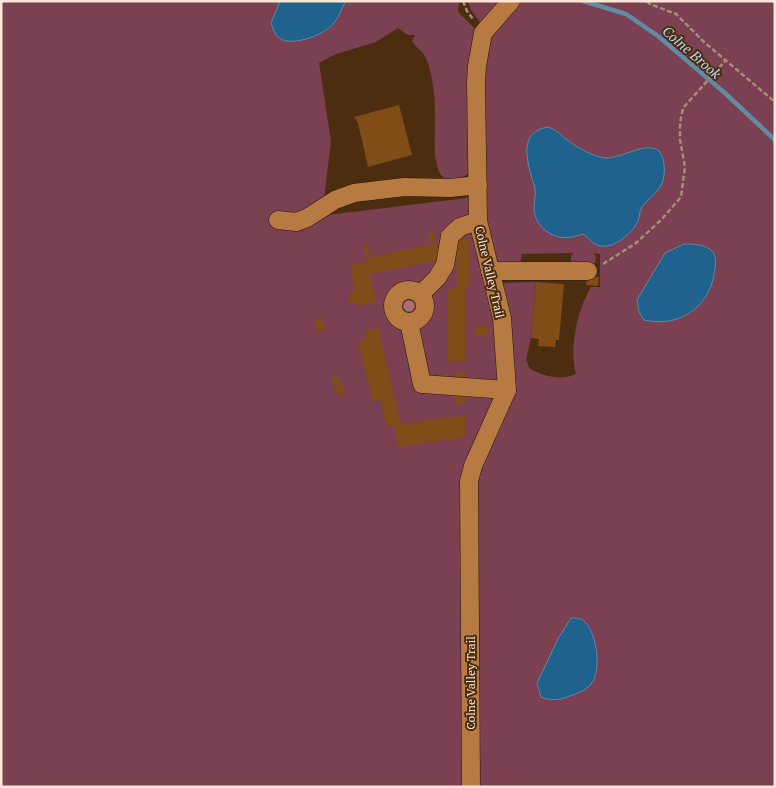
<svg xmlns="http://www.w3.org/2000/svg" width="776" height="788" viewBox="0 0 776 788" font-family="'PT Serif',serif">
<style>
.green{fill:#7b4052}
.water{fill:#1f628d;stroke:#618aa3}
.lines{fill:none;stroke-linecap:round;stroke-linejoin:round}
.stream{stroke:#618aa3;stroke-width:4.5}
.building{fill:#804c17}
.minor-casing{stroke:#2b1806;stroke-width:19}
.path{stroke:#a68d76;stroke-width:2.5;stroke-dasharray:5 2.5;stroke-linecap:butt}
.minor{stroke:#b67a42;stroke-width:18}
.tree{fill:#a7716f}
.labels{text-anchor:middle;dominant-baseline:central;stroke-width:4;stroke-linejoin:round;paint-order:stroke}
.street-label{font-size:12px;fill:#fce7d7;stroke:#4c2d0f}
.water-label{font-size:14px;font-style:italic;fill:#b5dcfb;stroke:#4c2d0f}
</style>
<rect width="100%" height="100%" fill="#4c2d0f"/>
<g class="green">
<path d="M1,1H459L458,12L478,32L470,173C463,177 449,184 442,176C431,164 436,128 435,111C435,97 432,66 424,55C421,50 415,47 412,41L415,35H408L398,28L376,42L336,54L319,63L331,141L324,199L319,216L475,197L498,283L536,282L531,338L526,360L530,369C544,376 562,381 576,374C569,347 577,311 591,287H600V254L594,253L596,258L595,263L590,265L571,263V256L574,253L522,254L520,264L504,267L498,261L496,255H492L484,220L482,75L486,34L518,1H775V787H1Z"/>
<path d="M468,1H505L483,27L471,10Z"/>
</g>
<g class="water">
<path d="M280,1H346C341,9 339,18 332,25C324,35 293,46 281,39C275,36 273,29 271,23Z"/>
<path d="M548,127C556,130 560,134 566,139C576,147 595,158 608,158C621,158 647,141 659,151C666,159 666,179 660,187C655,195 647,200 642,207C639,211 640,217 638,221C632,234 610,253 595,244C591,242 588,237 583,234C576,236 568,239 560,237C546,235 534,222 534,208C534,201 536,195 535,188C529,168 515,132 548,127Z"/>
<path d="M684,244C693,244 706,244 713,252C717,258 715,268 714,275C708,308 678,328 644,320L639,312L637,300L665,253Z"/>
<path d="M571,618C576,618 581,618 585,622C597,634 602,671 591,684C586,691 575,694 567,697C558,700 551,701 541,697L537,683L559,637Z"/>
</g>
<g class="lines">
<path class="stream" d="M583,1L626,14L658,36L725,93L775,140"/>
</g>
<g class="building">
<path d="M399,105L412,155L368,167L358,123L354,117Z"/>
<path d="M434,232L436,241L430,242L428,233Z"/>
<path d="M456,240H470L469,288H466L465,361H448V289L457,288Z"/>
<path d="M437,243L440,260L370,274L376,302L357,306V303L350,304L348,293L355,292L350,265L366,262V258Z"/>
<path d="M368,245L370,254L366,255L363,246Z"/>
<path d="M587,276L599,277L598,286L586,285Z"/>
<path d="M536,282L564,284L559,340H556L555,347L538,346L539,339L531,338Z"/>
<path d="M321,318L325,330L318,333L314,321Z"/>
<rect x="475" y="326" width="12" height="9"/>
<path d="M378,328L401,424L465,415V437L398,447L394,426L387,427L380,399L373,402L358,342L366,340L365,330Z"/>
<rect x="455" y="371" width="11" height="11"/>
<path d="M338,376L341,384L334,387L331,379Z"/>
<path d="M343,385L345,393L337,395L335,388Z"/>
<path d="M465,393L466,404H455V394Z"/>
</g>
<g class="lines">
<g class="minor-casing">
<g id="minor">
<path d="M278,220L296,222L307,218L335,200L354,193L404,187L450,188L478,185"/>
<path d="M490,271H588"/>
<circle cx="409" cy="306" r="16"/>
<path d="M421,294L437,278L445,265L450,236L460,227L478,221"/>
<path d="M409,322L422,384L507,390"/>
<path d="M471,787L469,481L473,466L507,390L502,318L478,221L476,82L477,66L483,33L511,1"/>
</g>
</g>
<g class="path">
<path d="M463,1L467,11L473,19"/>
<path d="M647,1L650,4L676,14L704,42L775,102"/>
<path d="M603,264L636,243L661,220L681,197L685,167L680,140V123L683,108L726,60"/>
</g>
<use href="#minor" class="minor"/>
</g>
<circle class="tree" cx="409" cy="306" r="5.5"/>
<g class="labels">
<g class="street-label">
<text transform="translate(490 272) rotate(77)">Colne Valley Trail</text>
<text transform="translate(470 683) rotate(-90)">Colne Valley Trail</text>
</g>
<g class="water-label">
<text transform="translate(692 52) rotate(41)">Colne Brook</text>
</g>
</g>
<rect width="776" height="788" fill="none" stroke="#fce7d7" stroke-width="5"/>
</svg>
